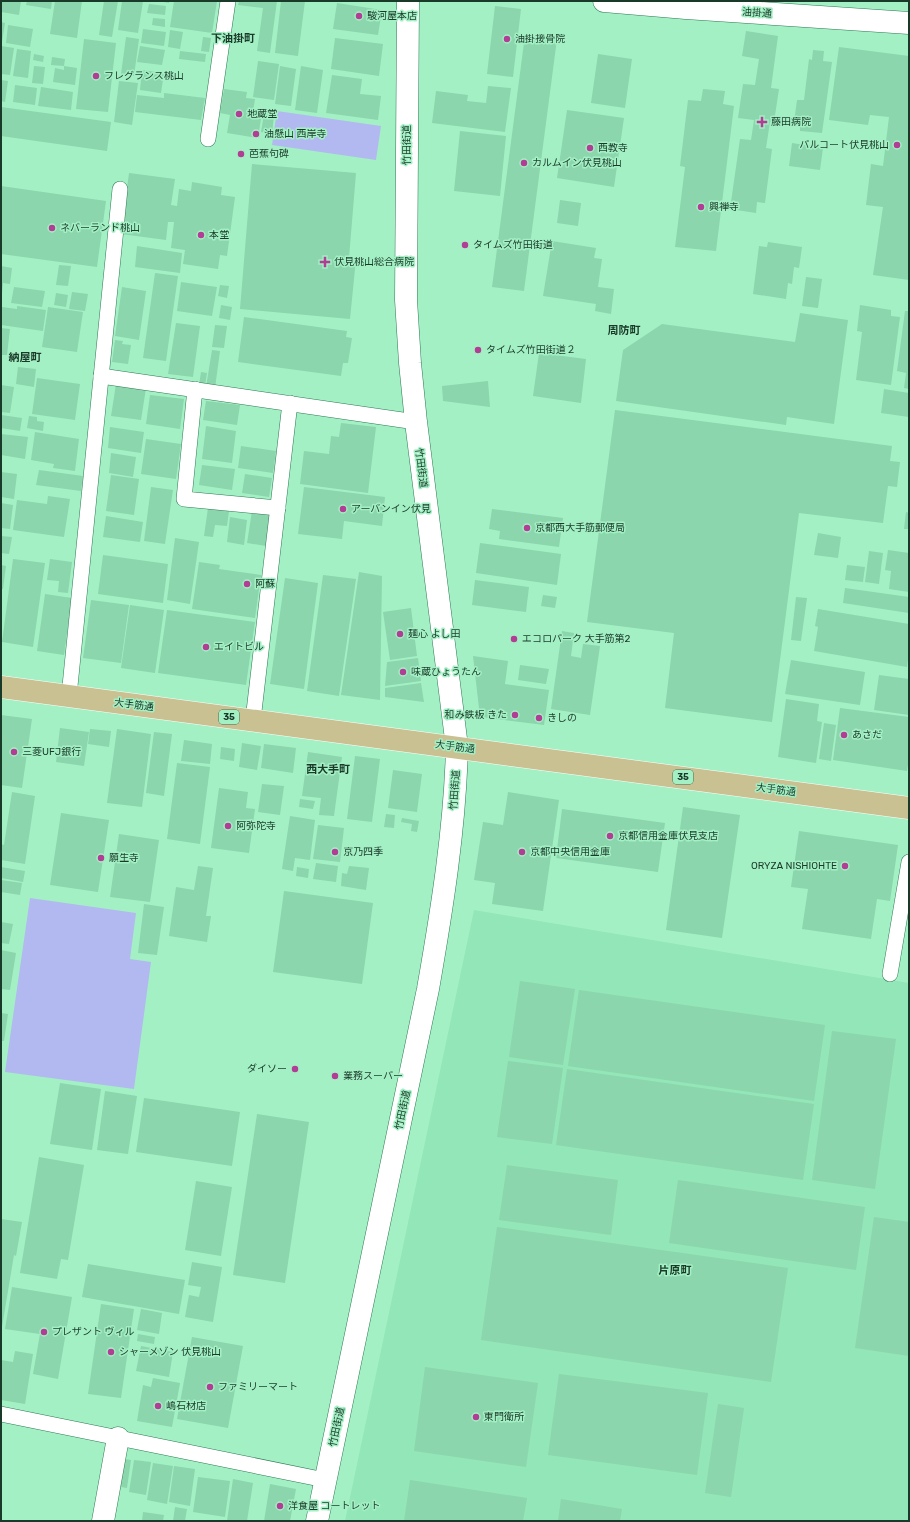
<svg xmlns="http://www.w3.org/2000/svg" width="910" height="1522" viewBox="0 0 910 1522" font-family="Rubik,'Noto Sans JP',sans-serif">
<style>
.built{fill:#92e6b8}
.green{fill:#b2b9f0}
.building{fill:#8bd6ac}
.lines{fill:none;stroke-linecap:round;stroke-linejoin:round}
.lane-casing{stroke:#2c7953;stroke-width:16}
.street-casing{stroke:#2c7953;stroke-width:23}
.secondary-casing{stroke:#2c7953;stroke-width:23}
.primary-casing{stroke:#fff;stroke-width:23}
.lane{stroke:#fff;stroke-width:15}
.street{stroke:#fff;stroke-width:22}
.secondary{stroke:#fff;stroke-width:22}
.primary{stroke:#c9c192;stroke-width:22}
.poi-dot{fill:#b23d95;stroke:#a4f0c5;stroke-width:1.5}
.labels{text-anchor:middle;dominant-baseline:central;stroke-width:3;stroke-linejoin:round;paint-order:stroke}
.shield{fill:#a4f0c5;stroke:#437158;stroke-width:1}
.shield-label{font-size:9px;font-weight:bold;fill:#1a3a29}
.street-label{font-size:10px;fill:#1a3a29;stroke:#a4f0c5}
.poi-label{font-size:10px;fill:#1a3a29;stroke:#a4f0c5;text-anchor:start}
.neighbourhood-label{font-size:11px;font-weight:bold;fill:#1a3a29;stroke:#a4f0c5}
</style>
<rect width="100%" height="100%" fill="#a4f0c5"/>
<path class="built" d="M474,910L909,983V1521H345Z"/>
<g class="green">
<path d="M277,111L381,126L376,160L272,145Z"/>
<path d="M30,898L136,913L130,959L151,962L134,1089L5,1072Z"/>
</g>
<g class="building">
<path d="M1,1H21L19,15L1,12Z"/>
<path d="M27,1H52L51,9L26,5Z"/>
<path d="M55,1H82L77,38L50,34Z"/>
<path d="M104,1H118L112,37L99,35Z"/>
<path d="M122,1H143L138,33L118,30Z"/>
<path d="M157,1H169V3Z"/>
<path d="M174,1H217L212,33L170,27Z"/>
<path d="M239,1H277L270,53L257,51L263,8L238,5Z"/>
<path d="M281,1H305L298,56L275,53Z"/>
<path d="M337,3L382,10L378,35L333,29Z"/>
<path d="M149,4L166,6L165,15L147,13Z"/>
<path d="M495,6L521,9L513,77L487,74Z"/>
<path d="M153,18L165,19V27L152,25Z"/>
<path d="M1,22L5,23L2,42H1Z"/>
<path d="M8,25L33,29L30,47L6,43Z"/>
<path d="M143,29L166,32L164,46L141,43Z"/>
<path d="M170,30L183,32L180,49L168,47Z"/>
<path d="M746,31L778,36L771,88L779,89L774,122H770L766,148L772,149L765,203L757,202L756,213L730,209L740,139L751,140L754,120L738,118L743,84L755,85L759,59L742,56Z"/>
<path d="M525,35L557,39L524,291L492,287Z"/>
<path d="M126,37L139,39L134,76L121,74Z"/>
<path d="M203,37L211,38L209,52L201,51Z"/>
<path d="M335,38L383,44L379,76L331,69Z"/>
<path d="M84,39L116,43L108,112L76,109Z"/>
<path d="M1,46L14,48L10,75L1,74Z"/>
<path d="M140,46L165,50L162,65L137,62Z"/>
<path d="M839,47L909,56V280L873,275L883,207L866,205L871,164L883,166L889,117L870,115L868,125L829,120Z"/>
<path d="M17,49L31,51L28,78L13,76Z"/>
<path d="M813,50L824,51L823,61L832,62L822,133L800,131V123L794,122L797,100H804L809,59L812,60Z"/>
<path d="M180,51L206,54L205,62L179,59Z"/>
<path d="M34,54L44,56L43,62L33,60Z"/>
<path d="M598,54L632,59L625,108L591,103Z"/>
<path d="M52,57L65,59L64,66L51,65Z"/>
<path d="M258,61L279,64L274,100L253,97Z"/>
<path d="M34,66L45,67L43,84L32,83Z"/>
<path d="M64,66L77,68L75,85L53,82L55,68L64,70Z"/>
<path d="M280,66L296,69L291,106L275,104Z"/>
<path d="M301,66L323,70L317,113L295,110Z"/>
<path d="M142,70L164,73L161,93L140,90Z"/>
<path d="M332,75L362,79L360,94L381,96L378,120L326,113Z"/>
<path d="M1,80L8,81L5,102L1,101Z"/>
<path d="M119,81L138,83L132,125L114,122Z"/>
<path d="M15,85L37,88L35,105L13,102Z"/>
<path d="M488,86L511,88L505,132L432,123L436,91L468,95L467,101L486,103Z"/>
<path d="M41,87L73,92L71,110L38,106Z"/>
<path d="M224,89L247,92L246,98L255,99L252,118L261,119L258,138L227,133L230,115L220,113Z"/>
<path d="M703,89L725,91L723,104L734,106L716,251L675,247L685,167L680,166L688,100L701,101Z"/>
<path d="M164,93L205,98L201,120L135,112L137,95L164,98Z"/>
<path d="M1,107L111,122L107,151L1,136Z"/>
<path d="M567,110L624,118L614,187L557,178Z"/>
<path d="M264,114L274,115L272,134L261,132Z"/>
<path d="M460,131L506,136L500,196L454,191Z"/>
<path d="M792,143L823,148L820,170L789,166Z"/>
<path d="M252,164L356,173L349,258L356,259L350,319L240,309Z"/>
<path d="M129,173L175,179L171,205L177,206L179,189L191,191L192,182L222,187L221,195L235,197L227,256L220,255L218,269L183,264L185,250L171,248L174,222H168L166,240L121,234Z"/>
<path d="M1,186L106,201L97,267L1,254Z"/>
<path d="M560,200L581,203L578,226L557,223Z"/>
<path d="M552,241L596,248L594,258L602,259L598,287L614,289L611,314L595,311L596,304L543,296Z"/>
<path d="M768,242L802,247L799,268L794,267L792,284L788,283L786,299L753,294L759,246L767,247Z"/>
<path d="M137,246L182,253L180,273L135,267Z"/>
<path d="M59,265L71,266L68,286L56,285Z"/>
<path d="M1,266L12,268L10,284L3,283L2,294Z"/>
<path d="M155,273L178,276L166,361L143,358Z"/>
<path d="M806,277L822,279L818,308L802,306Z"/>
<path d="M181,282L217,287L212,316L177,311Z"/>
<path d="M220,285L229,286L227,298L218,296Z"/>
<path d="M14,287L45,291L42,307L11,303Z"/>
<path d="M122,287L146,291L139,340L115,336Z"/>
<path d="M72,292L88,294L85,311L69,309Z"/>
<path d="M56,293L68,295L66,307L54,305Z"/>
<path d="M221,305L232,307L230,320L219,318Z"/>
<path d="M860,305L891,310V316L900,317L891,385L856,380L862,332L857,331Z"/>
<path d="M17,306L46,310L43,331L1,325L2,307L17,309Z"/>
<path d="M48,307L83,312L77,352L42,347Z"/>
<path d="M905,311H909V389L904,388L906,373L897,371Z"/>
<path d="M800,313L848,320L834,424L787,417L786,425L616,401L623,350L662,324L795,342Z"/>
<path d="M244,317L347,331L346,337L352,338L348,363H343L341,376L238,362Z"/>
<path d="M176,323L200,326L193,377L168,374Z"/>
<path d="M215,325L227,326L224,348L212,347Z"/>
<path d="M1,328L10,329L7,355H1Z"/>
<path d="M115,340L123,341L122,344L131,345L128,364L112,362Z"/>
<path d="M212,350L220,351L215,388L206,387Z"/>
<path d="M539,353L586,359L581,403L533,396Z"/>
<path d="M18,367L36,369L34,387L16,384Z"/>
<path d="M201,372L207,373L205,386L199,385Z"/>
<path d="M37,378L80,384L75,420L32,414Z"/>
<path d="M488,381L490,407L443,401L442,386Z"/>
<path d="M116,384L146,388L141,420L111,416Z"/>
<path d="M1,385L14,387L10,413L1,412Z"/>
<path d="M884,389L909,393V417L881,413Z"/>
<path d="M150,395L184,399L180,429L146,424Z"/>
<path d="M206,401L240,405L237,425L203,420Z"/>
<path d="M615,410L892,446L890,461L900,462L897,487L888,486L883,523L799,513L772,722L665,708L674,633L587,622Z"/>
<path d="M1,415L22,418L20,431L1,428Z"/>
<path d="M29,416L37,417V421L44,422L43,431L27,428Z"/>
<path d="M341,423L376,427L368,493L300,484L304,451L329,454L331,436L339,437Z"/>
<path d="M206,426L236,431L232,463L202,459Z"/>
<path d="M110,427L144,432L141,453L108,448Z"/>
<path d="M35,432L79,439L75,471L53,468L54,464L31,460Z"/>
<path d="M1,434L28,437L25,459L1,455Z"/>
<path d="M146,439L181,444L176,479L141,474Z"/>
<path d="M241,446L276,451L273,473L238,468Z"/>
<path d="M111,453L136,457L133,477L109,473Z"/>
<path d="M202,465L235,469L232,490L199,485Z"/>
<path d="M39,470L83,476L81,491L36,485Z"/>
<path d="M1,472L17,474L14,499L1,497Z"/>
<path d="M245,474L272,478L269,497L242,493Z"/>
<path d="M111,475L139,479L134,515L106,511Z"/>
<path d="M151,487L173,490L165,544L144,541Z"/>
<path d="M304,487L385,497L382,526L344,521L342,539L298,534Z"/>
<path d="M48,496L70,499L64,537L13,530L17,500L47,504Z"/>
<path d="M1,503L13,505L10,529L1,528Z"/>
<path d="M208,508L229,511L227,526L215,525L213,537L204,536Z"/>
<path d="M492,509L563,518L559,547L499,539L500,531L489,529Z"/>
<path d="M252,511L270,513L266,546L247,543Z"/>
<path d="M906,512L909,513V529H904Z"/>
<path d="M106,516L143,522L140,542L103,537Z"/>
<path d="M230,517L247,520L244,545L227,542Z"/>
<path d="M818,533L841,537L838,558L814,555Z"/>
<path d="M1,536L12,537L9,554L1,553Z"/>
<path d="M175,538L199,542L190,604L167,600Z"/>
<path d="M480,543L561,554L557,585L476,573Z"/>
<path d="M888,550L909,553V592L889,589L891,571L885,570Z"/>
<path d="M869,551L883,553L879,584L865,582Z"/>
<path d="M103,555L168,564L163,603L98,594Z"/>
<path d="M13,559L45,563L33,647L2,642Z"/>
<path d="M50,559L72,562L68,593L58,592L59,581L47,580Z"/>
<path d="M199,562L220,565L219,569L261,575L255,618L192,609Z"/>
<path d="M1,565L6,566L3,589H1Z"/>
<path d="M847,565L865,567L863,582L845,580Z"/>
<path d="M359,572L382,576L380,700L341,695Z"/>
<path d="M323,575L356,579L339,696L307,691Z"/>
<path d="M285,578L318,583L304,689L270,684Z"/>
<path d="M475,580L529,587L526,612L472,605Z"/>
<path d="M845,588L909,597V613L843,603Z"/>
<path d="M45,594L72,598L64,655L37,651Z"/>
<path d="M543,595L557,597L555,608L541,606Z"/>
<path d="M796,597L807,598L801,641L791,640Z"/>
<path d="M91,600L129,605L121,663L83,658Z"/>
<path d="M130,605L164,610L155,673L121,668Z"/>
<path d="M411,608L417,656L390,660L383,612Z"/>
<path d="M818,609L909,624V652L907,667L814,651L818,627L815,626Z"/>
<path d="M167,610L255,622L246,685L158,673Z"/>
<path d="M562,631L574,633L571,656L581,658L583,644L600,646L590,715L551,709Z"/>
<path d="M473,656L508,661L505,684L549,690L544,725L480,717Z"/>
<path d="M418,658L421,681L385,686L387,662Z"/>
<path d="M791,660L865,672L860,705L785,694Z"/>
<path d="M520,665L549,669L546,684L518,680Z"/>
<path d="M879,675L909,679V715L874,710Z"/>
<path d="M421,683L424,702L385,697V688Z"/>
<path d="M786,699L819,704L817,721L822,722L816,763L778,757Z"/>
<path d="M840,708L909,717V758L907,771L833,760Z"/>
<path d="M1,715L32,719L22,788L1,785Z"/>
<path d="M824,723L836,725L831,761L819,759Z"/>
<path d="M60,728L89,732L84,766L56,762Z"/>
<path d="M90,729L111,731L109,747L88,744Z"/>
<path d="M117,729L151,734L142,807L107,803Z"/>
<path d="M154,732L172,734L164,796L146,793Z"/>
<path d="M184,740L212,744L210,764L181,761Z"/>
<path d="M242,743L261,746L257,770L239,767Z"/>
<path d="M264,744L296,748L293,773L261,768Z"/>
<path d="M221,747L235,749L234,761L220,759Z"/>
<path d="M308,752L342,757L334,816L319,815L321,798L302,796Z"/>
<path d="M355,756L380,759L372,822L347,819Z"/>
<path d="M177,763L210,767L200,844L167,839Z"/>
<path d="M393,770L422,774L417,812L388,808Z"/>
<path d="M262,784L284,786L280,815L258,812Z"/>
<path d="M219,788L248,792L246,808L255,809L249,853L211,848Z"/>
<path d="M12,792L35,796L25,864L1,860V844L4,845Z"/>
<path d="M508,792L559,800L543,911L492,904L495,883L474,880L483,822L503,825Z"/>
<path d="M300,799L315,801L313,809L299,807Z"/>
<path d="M683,807L740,815L722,938L666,930Z"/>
<path d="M562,809L665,823L658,872L556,858Z"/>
<path d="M61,813L109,820L98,892L50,885Z"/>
<path d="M386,814L395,815L394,828L384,827Z"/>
<path d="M290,816L315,820L310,860L295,858L293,871L282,869Z"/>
<path d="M402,818L419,821L417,832L411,831L412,824L401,822Z"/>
<path d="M318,825L344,828L340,862L313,859Z"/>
<path d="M799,831L898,845L890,901L877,899L871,939L802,929L808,889L791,887Z"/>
<path d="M119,834L159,840L150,902L110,897Z"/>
<path d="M316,863L338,866L336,882L313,879Z"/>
<path d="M198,866L213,868L206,916H211L207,942L169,936L176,887L194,890Z"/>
<path d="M349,866L369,868L366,890L341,886L342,873L347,874Z"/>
<path d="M1,867L25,871L23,882L1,878Z"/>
<path d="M297,867L309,869L308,878L296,876Z"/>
<path d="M1,880L22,883L20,895L1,892Z"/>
<path d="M284,891L373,903L362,984L273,972Z"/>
<path d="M144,904L164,907L157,955L138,953Z"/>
<path d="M1,922L13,924L9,944L1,943Z"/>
<path d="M1,950L16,953L10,990L1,989Z"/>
<path d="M520,981L575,989L563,1065L509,1057Z"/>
<path d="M579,990L825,1025L814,1101L568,1066Z"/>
<path d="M1,1013L8,1014L4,1041H1Z"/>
<path d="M832,1031L896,1039L875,1189L812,1180Z"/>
<path d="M508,1061L563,1068L552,1144L497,1137Z"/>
<path d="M567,1069L814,1104L803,1180L556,1145Z"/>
<path d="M60,1083L101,1089L92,1150L50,1144Z"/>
<path d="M105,1091L137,1096L128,1154L97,1150Z"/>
<path d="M144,1098L240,1112L232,1166L136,1152Z"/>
<path d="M257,1114L309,1122L285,1283L233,1275Z"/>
<path d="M39,1157L84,1165L68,1260L61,1259L57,1279L20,1273Z"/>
<path d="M507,1165L618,1180L611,1235L499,1220Z"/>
<path d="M678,1180L865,1207L856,1270L669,1243Z"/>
<path d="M196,1181L232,1187L221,1256L185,1250Z"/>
<path d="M874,1217L909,1222V1356L855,1348Z"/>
<path d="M1,1219L22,1222L16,1256L14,1255L2,1327Z"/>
<path d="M497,1227L788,1268L771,1382L481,1340Z"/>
<path d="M192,1262L222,1267L213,1322L185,1317L189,1295L199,1297L201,1287L188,1285Z"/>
<path d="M88,1264L185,1280L179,1314L82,1297Z"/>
<path d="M12,1287L72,1297L58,1379L33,1374L40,1334L5,1329Z"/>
<path d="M101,1304L134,1309L121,1398L88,1394Z"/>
<path d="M141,1309L162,1313L159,1334L137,1330Z"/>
<path d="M138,1334L155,1337L154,1344L137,1341Z"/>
<path d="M192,1337L243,1346L228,1428L177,1419Z"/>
<path d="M141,1346L173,1352L169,1377L136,1371Z"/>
<path d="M15,1351L33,1354L25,1404L1,1400V1360L13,1362Z"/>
<path d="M425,1367L538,1383L526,1467L414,1451Z"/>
<path d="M559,1374L708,1393L697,1475L548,1455Z"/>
<path d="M153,1378L180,1383L172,1427L137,1421L143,1385L151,1387Z"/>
<path d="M718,1404L744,1408L731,1497L705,1493Z"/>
<path d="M119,1458L131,1460L127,1488L115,1486Z"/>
<path d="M134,1460L151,1462L146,1495L129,1492Z"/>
<path d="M153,1463L173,1466L167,1504L147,1500Z"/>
<path d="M174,1466L195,1469L190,1506L169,1502Z"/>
<path d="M198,1477L230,1481L225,1517L193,1512Z"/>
<path d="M233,1479L253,1483L247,1521H227Z"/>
<path d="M410,1480L527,1498L523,1521H404Z"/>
<path d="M270,1484L296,1489L290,1521H264Z"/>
<path d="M561,1499L622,1509L620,1521H558Z"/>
<path d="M175,1507L187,1509L185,1521H173Z"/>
<path d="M143,1512L164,1515L163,1521H142Z"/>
</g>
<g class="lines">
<g class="lane-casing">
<g id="lane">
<path d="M208,139L228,1"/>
<path d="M101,376L416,422"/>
<path d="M195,389L184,499L278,508"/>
<path d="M69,696L120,189"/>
<path d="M253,720L290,403"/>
<path d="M890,974L909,862"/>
<path d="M1,1414L325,1480"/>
</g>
</g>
<g class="street-casing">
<g id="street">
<path d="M604,1L686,8L909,23"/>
<path d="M103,1521L118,1438"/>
</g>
</g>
<g class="secondary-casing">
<path id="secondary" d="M317,1521L428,989C442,909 455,828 457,747L416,422L410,363L406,300L408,1"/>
</g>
<g class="primary-casing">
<path id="primary" d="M1,687L909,808"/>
</g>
<use href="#lane" class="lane"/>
<use href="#street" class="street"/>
<use href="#secondary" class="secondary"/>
<use href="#primary" class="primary"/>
</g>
<g class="poi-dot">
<circle cx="359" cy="16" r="4"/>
<circle cx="507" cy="39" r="4"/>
<circle cx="96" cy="76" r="4"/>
<circle cx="239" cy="114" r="4"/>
<path d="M760 116h4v4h4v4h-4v4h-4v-4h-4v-4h4z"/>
<circle cx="256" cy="134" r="4"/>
<circle cx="897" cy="145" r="4"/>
<circle cx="590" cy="148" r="4"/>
<circle cx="241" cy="154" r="4"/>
<circle cx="524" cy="163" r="4"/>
<circle cx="701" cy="207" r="4"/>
<circle cx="52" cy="228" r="4"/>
<circle cx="201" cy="235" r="4"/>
<circle cx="465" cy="245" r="4"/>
<path d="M323 256h4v4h4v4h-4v4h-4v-4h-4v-4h4z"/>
<circle cx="478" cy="350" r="4"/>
<circle cx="343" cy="509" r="4"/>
<circle cx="527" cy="528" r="4"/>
<circle cx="247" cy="584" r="4"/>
<circle cx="400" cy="634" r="4"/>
<circle cx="514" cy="639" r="4"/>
<circle cx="206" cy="647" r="4"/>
<circle cx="403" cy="672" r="4"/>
<circle cx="515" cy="715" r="4"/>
<circle cx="539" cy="718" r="4"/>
<circle cx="844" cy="735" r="4"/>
<circle cx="14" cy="752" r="4"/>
<circle cx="228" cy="826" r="4"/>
<circle cx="610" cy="836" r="4"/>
<circle cx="335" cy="852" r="4"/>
<circle cx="522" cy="852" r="4"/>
<circle cx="101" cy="858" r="4"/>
<circle cx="845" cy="866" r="4"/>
<circle cx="295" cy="1069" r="4"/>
<circle cx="335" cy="1076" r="4"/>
<circle cx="44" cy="1332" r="4"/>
<circle cx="111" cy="1352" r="4"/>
<circle cx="210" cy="1387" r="4"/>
<circle cx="158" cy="1406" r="4"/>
<circle cx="476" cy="1417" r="4"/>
<circle cx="280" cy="1506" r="4"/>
</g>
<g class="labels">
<g class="shield">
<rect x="219" y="710" width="20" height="14" rx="3"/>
<rect x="673" y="770" width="20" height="14" rx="3"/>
</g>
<g class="shield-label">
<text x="229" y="717">35</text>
<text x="683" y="777">35</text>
</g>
<g class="street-label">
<text transform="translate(757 13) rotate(4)">油掛通</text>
<text transform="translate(407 145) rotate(-90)">竹田街道</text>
<text transform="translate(421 468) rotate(83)">竹田街道</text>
<text transform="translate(134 705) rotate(7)">大手筋通</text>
<text transform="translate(455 747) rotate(8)">大手筋通</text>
<text transform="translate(455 790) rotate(-86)">竹田街道</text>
<text transform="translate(776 790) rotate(8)">大手筋通</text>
<text transform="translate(403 1110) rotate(-78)">竹田街道</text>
<text transform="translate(337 1427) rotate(-78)">竹田街道</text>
</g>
<g class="poi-label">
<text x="367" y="16">駿河屋本店</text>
<text x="515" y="39">油掛接骨院</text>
<text x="104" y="76">フレグランス桃山</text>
<text x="247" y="114">地蔵堂</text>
<text x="771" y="122">藤田病院</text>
<text x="264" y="134">油懸山 西岸寺</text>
<text x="889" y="145" text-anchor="end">パルコート伏見桃山</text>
<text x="598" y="148">西教寺</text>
<text x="249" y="154">芭蕉句碑</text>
<text x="532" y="163">カルムイン伏見桃山</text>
<text x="709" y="207">興禅寺</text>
<text x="60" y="228">ネバーランド桃山</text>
<text x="209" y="235">本堂</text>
<text x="473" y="245">タイムズ竹田街道</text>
<text x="334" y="262">伏見桃山総合病院</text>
<text x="486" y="350">タイムズ竹田街道２</text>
<text x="351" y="509">アーバンイン伏見</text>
<text x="535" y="528">京都西大手筋郵便局</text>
<text x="255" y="584">阿蘇</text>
<text x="408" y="634">麺心 よし田</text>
<text x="522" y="639">エコロパーク 大手筋第2</text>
<text x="214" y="647">エイトビル</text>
<text x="411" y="672">味蔵ひょうたん</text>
<text x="507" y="715" text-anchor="end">和み鉄板 きた</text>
<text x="547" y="718">きしの</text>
<text x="852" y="735">あさだ</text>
<text x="22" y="752">三菱UFJ銀行</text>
<text x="236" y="826">阿弥陀寺</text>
<text x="618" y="836">京都信用金庫伏見支店</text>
<text x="343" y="852">京乃四季</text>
<text x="530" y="852">京都中央信用金庫</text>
<text x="109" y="858">願生寺</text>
<text x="837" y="866" text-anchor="end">ORYZA NISHIOHTE</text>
<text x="287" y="1069" text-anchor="end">ダイソー</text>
<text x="343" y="1076">業務スーパー</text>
<text x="52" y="1332">プレザント ヴィル</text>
<text x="119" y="1352">シャーメゾン 伏見桃山</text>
<text x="218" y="1387">ファミリーマート</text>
<text x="166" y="1406">嶋石材店</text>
<text x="484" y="1417">東門衛所</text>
<text x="288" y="1506">洋食屋 コートレット</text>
</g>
<g class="neighbourhood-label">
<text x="233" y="38">下油掛町</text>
<text x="624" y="330">周防町</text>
<text x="25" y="357">納屋町</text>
<text x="328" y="769">西大手町</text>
<text x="675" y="1270">片原町</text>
</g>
</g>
<rect width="910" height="1522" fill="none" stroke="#1a3a29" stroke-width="4"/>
</svg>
